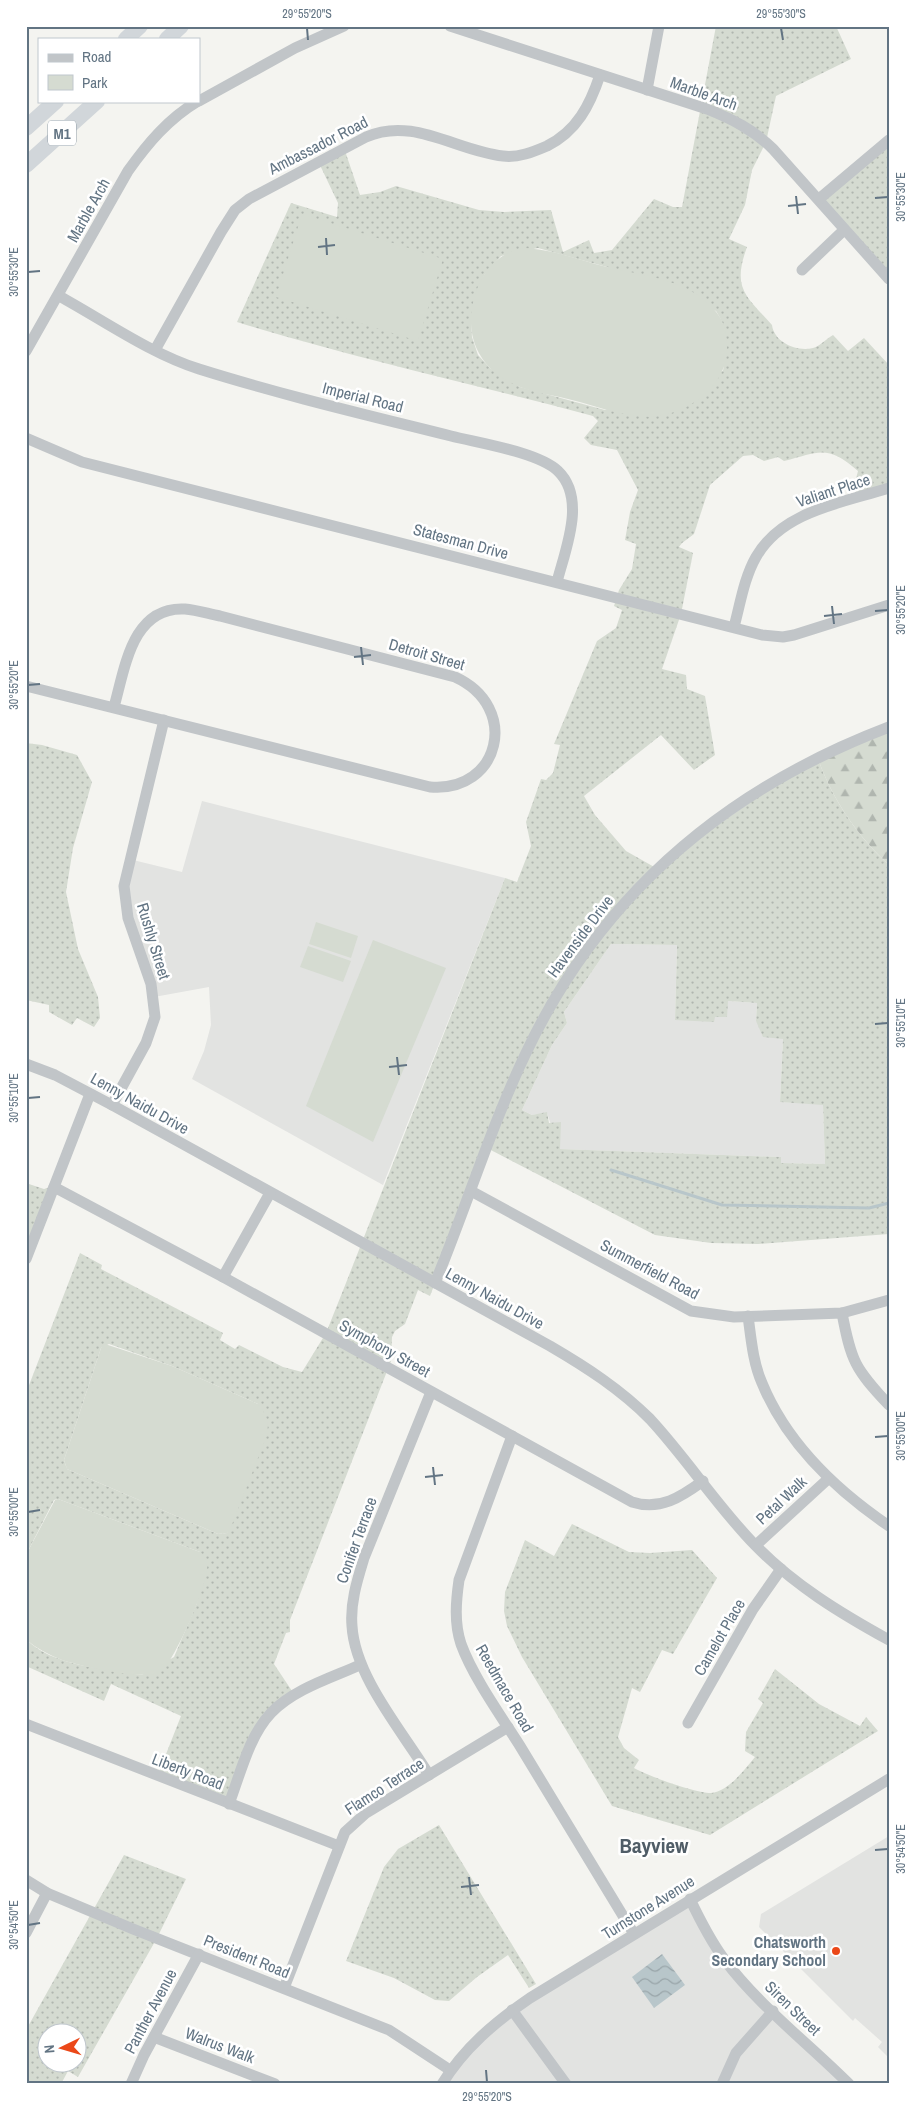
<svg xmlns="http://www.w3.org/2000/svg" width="915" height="2110" viewBox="0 0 915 2110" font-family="'Archivo Narrow',sans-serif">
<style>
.built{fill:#e2e3e1}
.grass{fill:url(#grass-dots);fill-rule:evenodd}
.forest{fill:url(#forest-firs)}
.park{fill:#d5dbd1}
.water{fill:url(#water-waves)}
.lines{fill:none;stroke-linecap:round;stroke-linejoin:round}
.stream{stroke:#b8c6ca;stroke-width:3}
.minor{stroke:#c1c5c8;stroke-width:11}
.highway{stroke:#d1d6da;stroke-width:16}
.ticks{fill:none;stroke:#627483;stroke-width:2}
.poi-dot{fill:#eb4819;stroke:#fff;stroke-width:2}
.labels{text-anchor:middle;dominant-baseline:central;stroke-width:5;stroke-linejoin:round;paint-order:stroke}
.shield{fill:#fff;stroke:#919ea8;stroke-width:1}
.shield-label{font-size:15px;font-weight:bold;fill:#627483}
.street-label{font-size:16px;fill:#627483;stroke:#fff}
.poi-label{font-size:16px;font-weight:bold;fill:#627483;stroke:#fff;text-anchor:end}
.district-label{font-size:21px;font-weight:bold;fill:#505d67;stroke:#fff}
.neatline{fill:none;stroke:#627483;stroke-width:2}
.ticks-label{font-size:12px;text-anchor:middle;fill:#627483}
</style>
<defs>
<pattern id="grass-dots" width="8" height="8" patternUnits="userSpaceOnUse" patternTransform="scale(1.25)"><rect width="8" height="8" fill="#d5dbd1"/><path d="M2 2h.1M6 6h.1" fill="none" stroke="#b0b6af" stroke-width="1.8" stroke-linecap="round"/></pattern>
<pattern id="forest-firs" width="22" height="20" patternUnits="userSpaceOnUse" patternTransform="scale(1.25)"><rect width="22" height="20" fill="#d5dbd1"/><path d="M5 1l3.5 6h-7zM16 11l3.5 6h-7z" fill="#b0b6af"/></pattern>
<pattern id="water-waves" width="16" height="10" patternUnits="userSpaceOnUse" patternTransform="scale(1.25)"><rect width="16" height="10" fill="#b8c6ca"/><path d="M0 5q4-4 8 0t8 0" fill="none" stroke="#99a5a9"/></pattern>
</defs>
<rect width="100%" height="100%" fill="#f4f4f0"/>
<g class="built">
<path d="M202,801L505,878L383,1185L192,1079L204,1051L211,1025L209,987L154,997L128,918L129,859L182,872Z"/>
<path d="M611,944L677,945L675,1020L715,1017L728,1001L757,1003L756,1021L783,1039L780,1102L823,1104L825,1164L780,1163L781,1157L559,1149L547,1113L532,1115L522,1110L552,1045L567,1023L564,1012Z"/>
<path d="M889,1836V2058L878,2047L882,2042L855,2018L853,2021L759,1927L761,1914Z"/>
<path d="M690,1899L724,1961L848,2084H441L496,2021Z"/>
</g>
<g class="grass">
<path d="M716,26H836L851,59L776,96L766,142L752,170L745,205L729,239L747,247C732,288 745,295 772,325C774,342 796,352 813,348C819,347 827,338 833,335L848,351L864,338L889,365V489L854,499L853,490L858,471C827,444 820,452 784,461L778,457L764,461L753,455L743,456L710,485L694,534L682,543L679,547L693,553L681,614L662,669L686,675L687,689L705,696L715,755L694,770L661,735L584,796L595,815L626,851L656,868L817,756C831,797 856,835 889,865V1234L758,1244L711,1243L655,1235L487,1148L430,1296L418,1290L405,1324L395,1331L392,1337L391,1361L290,1620V1632L286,1633L274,1664L294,1694L270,1713L229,1804L157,1777L181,1716L111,1684L104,1701L26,1666V1639C51,1666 107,1669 142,1675L174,1657L197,1603L200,1552L58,1499L54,1500L26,1555V1393L80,1253L102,1265L101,1269L223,1333L220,1340L235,1349L239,1345L283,1367L302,1372L326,1333L344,1288L505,878L517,882L531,846L526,822L541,779L546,780L553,773L560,745L554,744L597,641L616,628L622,610L614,606L619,590L632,569L636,544L625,540L630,512L638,490L617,450L591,445L584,438L598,421L593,416C474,384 354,358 237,322L291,203L337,217L338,203L318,161L344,148L360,195L380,192L396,186L479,210L504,212L551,210L563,252L589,240L594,253L612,250L654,199L673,207H682ZM538,248L607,267L716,311C729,331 727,349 723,371L605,410L520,387L490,368L478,355L472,337L471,323L478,288L485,274L501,256ZM611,944L677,945L675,1020L714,1022L715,1017H727L728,1001L757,1003L756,1021L763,1037L783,1039L780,1102L823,1105L825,1164L781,1163V1157L560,1149L561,1122L549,1123L547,1112L532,1115L522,1110L552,1045L567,1023L564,1012ZM109,1344L172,1366L258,1404L227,1533L218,1534L67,1469L64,1460L101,1348Z"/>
<path d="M889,139V279L819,199Z"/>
<path d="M26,743L42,745L77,755L92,782L73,848L66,892L78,949L98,997L100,1018L94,1027L77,1018L72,1025L49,1012V1005L26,1000Z"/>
<path d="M26,1183L44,1189L53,1186L26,1258Z"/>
<path d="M572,1524L629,1552L650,1553L692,1550L717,1578L673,1654L662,1650L640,1692L632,1688L618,1737L624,1748L639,1760L634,1768C648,1776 695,1793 711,1793C728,1792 745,1769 755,1757L745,1751L746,1732L763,1703L758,1699L775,1669L819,1704L860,1726L866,1717L878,1731L710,1835L612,1806L522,1657L507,1626L504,1611L505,1592L525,1540L554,1556Z"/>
<path d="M439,1825L536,1984L529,1988L508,1955L477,1977L449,2001L435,2000L394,1978L346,1961L384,1867L398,1849Z"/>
<path d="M124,1855L186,1879L157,1938L78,2077L68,2071L61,2084H26V2030ZM48,2032H78V2062H48Z"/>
</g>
<path class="forest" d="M889,726V865C856,835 831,797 817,756Z"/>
<g class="park">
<path d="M302,214L443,259L418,341L276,297Z"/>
<path d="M523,248C552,249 579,260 607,267C644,276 693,280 717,313C725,323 727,336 727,349C727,381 698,406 668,414C652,419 635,416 619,413C602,409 585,403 568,399C552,395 535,393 520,387C477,370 461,332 477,289C485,268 501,252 523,248Z"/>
<path d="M316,922L358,936L351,958L309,944Z"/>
<path d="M373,940L446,968L373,1142L306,1106Z"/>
<path d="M308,946L351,961L343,982L300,967Z"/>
<path d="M105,1344L172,1366L258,1404C267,1415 269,1422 267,1435L231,1527L227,1533L218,1534L67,1469L64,1460L101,1348Z"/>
<path d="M58,1499L200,1552C203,1555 207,1559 207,1565C210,1580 174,1664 160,1672C145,1681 80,1666 62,1660C50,1655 35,1648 26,1639V1555L55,1500Z"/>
</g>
<path class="water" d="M662,1954L685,1985L654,2008L632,1977Z"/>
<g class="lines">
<path class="stream" d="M611,1170L722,1205L869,1208L889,1203"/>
<g class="minor">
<path d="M450,26L707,109C732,119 754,130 773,149L889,279"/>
<path d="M647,90L659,26"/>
<path d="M199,101L295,48L344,26"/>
<path d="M819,199L889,140"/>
<path d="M802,270L844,230"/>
<path d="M59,296C103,320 151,354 199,369C282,395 367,415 451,436C478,443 538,452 558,471C587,499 565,550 557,582"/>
<path d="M155,350L221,232L235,210L249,199L366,137C413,116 456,151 503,156C518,158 533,152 547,146C577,131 590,105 600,75"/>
<path d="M26,351L128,171C148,143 168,119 198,101"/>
<path d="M26,438L82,462L762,635L783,637L794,635L889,605"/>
<path d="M734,627C740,605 744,578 756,557C782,511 842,503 889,488"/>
<path d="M26,686L430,787C500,793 521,707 455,677L220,616C209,614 197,610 185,609C132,606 125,668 114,707"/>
<path d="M26,1064L55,1075L112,1105L550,1346C586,1367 620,1389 650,1419C687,1459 717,1506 755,1545C794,1585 840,1613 889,1640"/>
<path d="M112,1105L146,1043L155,1017L151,984L128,918L124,886L164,720"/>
<path d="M54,1187L223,1277L632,1502C660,1511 681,1497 703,1481"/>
<path d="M471,1191L691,1311L734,1317L842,1313L889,1300"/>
<path d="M26,1259L90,1094"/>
<path d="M223,1277L270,1193"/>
<path d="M435,1283C466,1208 490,1129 525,1055C600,895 726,789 889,727"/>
<path d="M842,1313C851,1361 855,1369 889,1405"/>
<path d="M748,1316C751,1338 753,1363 762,1383C787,1444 836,1490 889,1526"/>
<path d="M512,1436L459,1580C456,1601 454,1623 461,1644C473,1677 501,1716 520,1746C558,1809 596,1871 634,1934"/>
<path d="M756,1545L828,1479"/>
<path d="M688,1723L753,1609L781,1569"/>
<path d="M26,1724L339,1846"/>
<path d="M429,1775C403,1732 355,1677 352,1626C350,1603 357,1581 364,1558L431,1392"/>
<path d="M229,1804C240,1775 249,1736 271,1713C294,1689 331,1678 360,1665"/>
<path d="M26,1880L47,1893L133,1929L389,2030L450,2070"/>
<path d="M690,1899C700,1920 710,1940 724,1959C757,2004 809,2044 849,2084"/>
<path d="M26,1933L47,1893"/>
<path d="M284,1988L345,1832L366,1813L508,1727"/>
<path d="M512,2010L566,2084"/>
<path d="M154,2037L275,2084"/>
<path d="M131,2084L144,2055L199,1954"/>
<path d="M442,2084C464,2048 495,2022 530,1998L889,1779"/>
<path d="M722,2084L736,2053L773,2011"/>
</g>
<g class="highway">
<path d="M126,39L140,26"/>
<path d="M167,39L181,26"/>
<path d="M26,128L56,101"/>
<path d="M26,165L97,101"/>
</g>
</g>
<path class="ticks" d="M307,28L308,40M781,28L783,40M796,196L798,214M875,198L888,197M788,206L806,204M326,238L327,255M318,247L335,245M28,272L40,271M832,606L834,624M875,611L888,610M824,616L842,614M361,647L363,665M354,657L371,655M28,685L40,684M875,1024L888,1023M397,1057L399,1075M389,1067L407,1065M28,1098L40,1097M875,1437L888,1436M433,1467L435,1485M425,1477L443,1475M28,1512L40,1510M875,1850L888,1849M469,1877L471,1895M461,1887L479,1885M28,1925L40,1923M486,2070L487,2082"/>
<circle class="poi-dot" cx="836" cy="1951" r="5"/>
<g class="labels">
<rect class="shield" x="48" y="120.5" width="28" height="25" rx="4"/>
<g class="shield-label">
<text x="62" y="133">M1</text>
</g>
<g class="street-label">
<text transform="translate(704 93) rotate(20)">Marble Arch</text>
<text transform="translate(318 145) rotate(-27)">Ambassador Road</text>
<text transform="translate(88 210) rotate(-61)">Marble Arch</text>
<text transform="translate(363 397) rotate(14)">Imperial Road</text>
<text transform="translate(833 490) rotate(-18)">Valiant Place</text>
<text transform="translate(461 541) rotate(15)">Statesman Drive</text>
<text transform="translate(427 654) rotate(16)">Detroit Street</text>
<text transform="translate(580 936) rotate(-53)">Havenside Drive</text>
<text transform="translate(154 941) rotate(73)">Rushly Street</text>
<text transform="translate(140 1103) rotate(29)">Lenny Naidu Drive</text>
<text transform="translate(650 1269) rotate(28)">Summerfield Road</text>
<text transform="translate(495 1298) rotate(29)">Lenny Naidu Drive</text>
<text transform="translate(385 1348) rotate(29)">Symphony Street</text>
<text transform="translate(781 1500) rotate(-43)">Petal Walk</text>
<text transform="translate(356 1540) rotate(-70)">Conifer Terrace</text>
<text transform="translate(719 1637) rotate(-60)">Camelot Place</text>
<text transform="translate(505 1688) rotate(60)">Reedmace Road</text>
<text transform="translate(188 1771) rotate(21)">Liberty Road</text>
<text transform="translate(384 1786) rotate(-33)">Flamco Terrace</text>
<text transform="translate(648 1907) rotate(-32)">Turnstone Avenue</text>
<text transform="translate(247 1956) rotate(22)">President Road</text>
<text transform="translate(793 2008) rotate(44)">Siren Street</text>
<text transform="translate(150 2011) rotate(-62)">Panther Avenue</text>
<text transform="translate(220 2045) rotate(21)">Walrus Walk</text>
</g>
<g class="poi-label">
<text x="826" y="1942">Chatsworth<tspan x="826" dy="18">Secondary School</tspan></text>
</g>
<g class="district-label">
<text x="654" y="1845">Bayview</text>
</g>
</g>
<rect width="915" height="2110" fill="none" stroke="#ffffff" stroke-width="55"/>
<rect x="38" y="38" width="162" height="65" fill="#ffffff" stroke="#c0c7cd"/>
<rect x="48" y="54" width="25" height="8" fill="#c1c5c8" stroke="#c0c7cd"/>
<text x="82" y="62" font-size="15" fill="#627483">Road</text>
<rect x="48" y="75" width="25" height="15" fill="#d5dbd1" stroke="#c0c7cd"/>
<text x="82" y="88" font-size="15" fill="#627483">Park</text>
<g transform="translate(62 2048) rotate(265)"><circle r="24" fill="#ffffff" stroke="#c0c7cd"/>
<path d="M0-4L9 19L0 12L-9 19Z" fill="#eb4819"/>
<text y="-8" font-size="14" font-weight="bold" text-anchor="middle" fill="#627483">N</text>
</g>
<rect x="28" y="28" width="860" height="2054" class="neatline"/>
<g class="ticks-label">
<text x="307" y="18">29°55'20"S</text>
<text x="781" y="18">29°55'30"S</text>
<text transform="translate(901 197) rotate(-90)" y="4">30°55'30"E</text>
<text transform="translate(14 272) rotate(-90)" y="4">30°55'30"E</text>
<text transform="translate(901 610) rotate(-90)" y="4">30°55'20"E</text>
<text transform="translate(14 685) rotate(-90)" y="4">30°55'20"E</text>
<text transform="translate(901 1023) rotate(-90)" y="4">30°55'10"E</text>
<text transform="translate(14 1098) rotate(-90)" y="4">30°55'10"E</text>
<text transform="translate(901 1436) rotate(-90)" y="4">30°55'00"E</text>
<text transform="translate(14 1512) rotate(-90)" y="4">30°55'00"E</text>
<text transform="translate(901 1849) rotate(-90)" y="4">30°54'50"E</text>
<text transform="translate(14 1925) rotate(-90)" y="4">30°54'50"E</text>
<text x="487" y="2101">29°55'20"S</text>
</g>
</svg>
